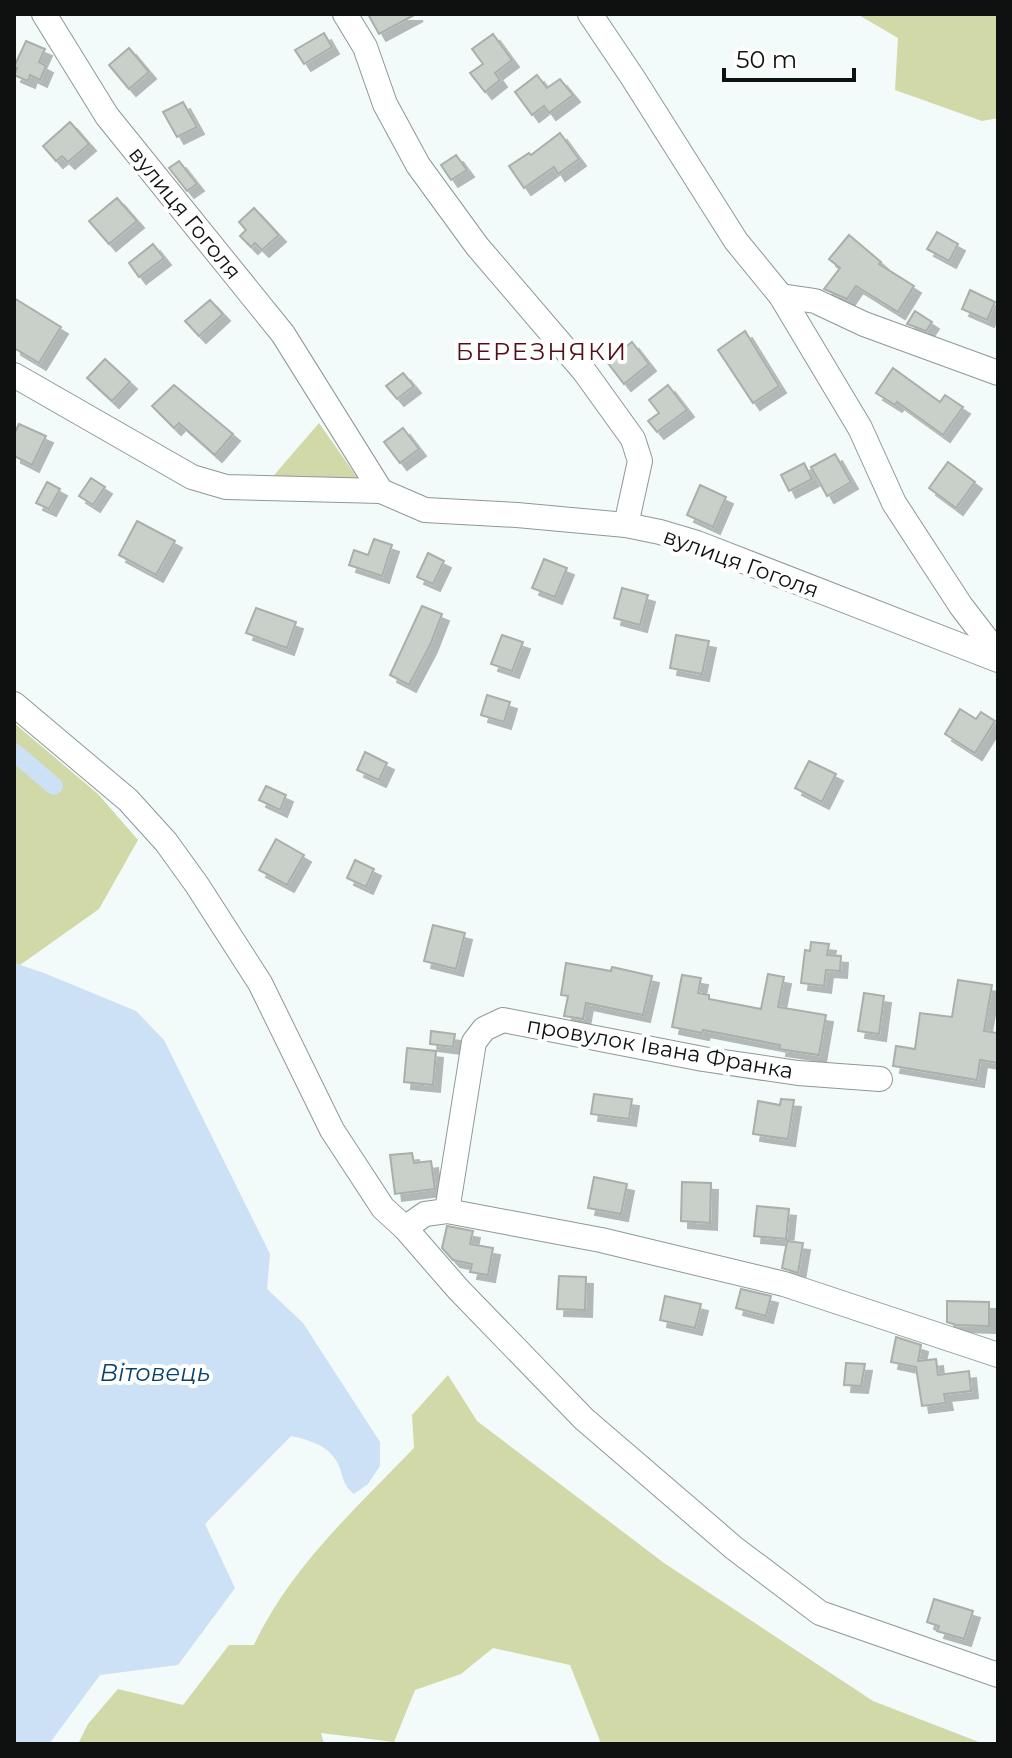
<svg xmlns="http://www.w3.org/2000/svg" width="1012" height="1758" viewBox="0 0 1012 1758" font-family="Montserrat,sans-serif">
<style>
.green{fill:#d0d9a7}
.water{fill:#cce0f6}
.lines{fill:none;stroke-linecap:round;stroke-linejoin:round}
.canal{stroke:#cce0f6;stroke-width:18}
.building{fill:#c9d0ca;stroke:#a9afa9;stroke-width:2;filter:url(#shadow)}
.minor-casing{stroke:#8f9896;stroke-width:26}
.minor{stroke:#fff;stroke-width:24}
.labels{text-anchor:middle;dominant-baseline:central;stroke-width:8;stroke-linejoin:round;paint-order:stroke}
.street-label{font-size:22px;fill:#0e1110;stroke:#fff}
.neighbourhood-label{font-size:24px;letter-spacing:2px;fill:#530d19;stroke:#fff}
.water-label{font-size:24px;font-style:italic;fill:#064271;stroke:#fff}
</style>
<defs>
<filter id="shadow"><feDropShadow dx="7" dy="7" stdDeviation="0" flood-color="#0004"/></filter>
</defs>
<rect width="100%" height="100%" fill="#f2fbf9"/>
<g class="green">
<path d="M857,14H998V118L982,121L895,90L898,38Z"/>
<path d="M319,423L361,483L269,481Z"/>
<path d="M14,723L98,794L138,840L99,909L20,965L14,963Z"/>
<path d="M448,1375L477,1421L664,1563L873,1701L984,1744H598L600,1741L570,1665L493,1648L461,1674L415,1690L394,1742L321,1733L324,1744H78L88,1724L118,1689L183,1705L229,1645H254C290,1568 355,1509 414,1448L412,1415Z"/>
</g>
<path class="water" d="M14,963L44,973L136,1011L164,1040L270,1254L267,1289L303,1323L380,1442V1466L368,1484L354,1494C343,1485 344,1479 339,1466C331,1446 310,1440 291,1436L205,1524L235,1588L178,1665L100,1675L49,1744H14Z"/>
<g class="lines">
<path class="canal" d="M14,752L54,786"/>
</g>
<g class="building">
<path d="M368,14H416L379,34Z"/>
<path d="M324,33L332,47L304,64L295,50Z"/>
<path d="M493,34L512,60L495,73L500,80L485,92L470,73L483,64L472,49Z"/>
<path d="M26,41L45,49L39,62L46,66L40,80L30,75L28,81L14,75L17,68L14,67Z"/>
<path d="M129,48L149,72L129,89L109,65Z"/>
<path d="M537,75L547,88L560,79L573,95L549,113L544,106L532,115L515,92Z"/>
<path d="M183,102L197,127L177,137L163,112Z"/>
<path d="M70,122L89,144L68,162L62,156L56,161L43,146Z"/>
<path d="M560,133L579,159L558,174L554,167L524,188L509,166L529,153L531,155Z"/>
<path d="M456,155L467,170L451,180L441,165Z"/>
<path d="M179,161L197,184L187,191L169,168Z"/>
<path d="M117,198L137,221L109,244L89,221Z"/>
<path d="M254,208L279,235L262,250L255,243L251,247L240,236L246,230L239,222Z"/>
<path d="M937,232L958,244L949,261L927,249Z"/>
<path d="M849,235L881,262L879,264L914,286L898,312L856,286L847,299L824,289L840,268L829,259Z"/>
<path d="M153,244L164,258L139,277L129,263Z"/>
<path d="M970,290L995,302L987,320L962,309Z"/>
<path d="M14,298L61,327L39,363L14,348Z"/>
<path d="M210,300L223,314L199,336L185,321Z"/>
<path d="M915,311L932,322L926,331L907,324Z"/>
<path d="M745,331L779,386L753,403L718,350Z"/>
<path d="M632,342L649,364L624,384L607,362Z"/>
<path d="M105,359L130,382L112,401L87,378Z"/>
<path d="M893,368L940,402L945,395L963,407L943,435L897,402L895,405L876,393Z"/>
<path d="M403,373L414,386L397,399L386,386Z"/>
<path d="M174,385L233,434L215,455L179,423L174,428L152,406Z"/>
<path d="M668,385L687,410L657,432L648,421L659,413L649,400Z"/>
<path d="M19,424L46,436L32,465L14,456V434Z"/>
<path d="M403,428L419,449L400,463L384,442Z"/>
<path d="M835,454L851,482L827,496L811,467Z"/>
<path d="M948,462L975,482L956,508L929,488Z"/>
<path d="M804,463L812,479L789,491L781,475Z"/>
<path d="M91,478L105,487L93,505L79,496Z"/>
<path d="M47,482L60,489L49,509L36,503Z"/>
<path d="M700,485L726,497L713,527L687,515Z"/>
<path d="M137,521L175,541L156,575L119,555Z"/>
<path d="M374,539L392,545L382,576L349,565L354,550L368,555Z"/>
<path d="M428,553L444,561L433,584L417,577Z"/>
<path d="M544,559L567,568L555,597L532,588Z"/>
<path d="M622,588L648,595L640,625L614,618Z"/>
<path d="M422,606L442,614L430,645L409,685L390,675Z"/>
<path d="M256,608L296,622L287,648L246,633Z"/>
<path d="M502,635L523,642L512,671L491,664Z"/>
<path d="M676,635L709,641L702,674L670,668Z"/>
<path d="M487,695L510,702L504,722L481,715Z"/>
<path d="M960,709L976,719L981,712L995,721L975,753L945,734Z"/>
<path d="M365,752L387,763L379,780L357,770Z"/>
<path d="M809,761L836,774L822,802L795,788Z"/>
<path d="M266,786L286,795L280,810L259,800Z"/>
<path d="M276,839L304,855L287,885L259,870Z"/>
<path d="M355,860L374,869L366,887L347,878Z"/>
<path d="M433,925L465,933L456,969L424,961Z"/>
<path d="M811,942L829,944L827,955L841,956L840,971L826,970L824,986L801,983L805,950L810,951Z"/>
<path d="M566,963L611,971L612,967L652,976L643,1015L586,1003L583,1019L564,1016L568,996L561,995Z"/>
<path d="M768,974L784,977L778,1007L826,1015L819,1055L779,1049L780,1045L703,1030L702,1033L672,1027L682,975L701,978L698,993L709,995V999L761,1009Z"/>
<path d="M958,980L992,985L984,1031L998,1033V1063L980,1060L977,1080L893,1066L896,1046L915,1049L920,1013L952,1017Z"/>
<path d="M864,993L884,996L879,1034L858,1031Z"/>
<path d="M431,1031L455,1034L453,1047L430,1044Z"/>
<path d="M407,1048L436,1051L433,1085L404,1082Z"/>
<path d="M594,1094L632,1099L629,1119L591,1114Z"/>
<path d="M781,1099L794,1100L788,1139L753,1134L758,1101L780,1105Z"/>
<path d="M412,1153L414,1163L431,1161L435,1189L395,1194L390,1155Z"/>
<path d="M594,1177L627,1184L621,1214L588,1208Z"/>
<path d="M682,1182L711,1183L710,1223L681,1221Z"/>
<path d="M757,1206L789,1209L786,1239L754,1236Z"/>
<path d="M447,1226L473,1231L470,1244L493,1248L488,1275L470,1272L472,1264L453,1260L442,1248Z"/>
<path d="M787,1241L803,1243L798,1273L782,1268Z"/>
<path d="M559,1276L586,1277L585,1310L557,1309Z"/>
<path d="M741,1289L771,1296L766,1316L736,1308Z"/>
<path d="M665,1296L701,1304L695,1328L660,1320Z"/>
<path d="M947,1301L989,1302V1326L956,1325L947,1322Z"/>
<path d="M896,1337L921,1345L918,1361L936,1359L938,1375L969,1371L971,1391L944,1394L946,1403L922,1406L916,1367L891,1362Z"/>
<path d="M846,1363L865,1364L861,1386L844,1385Z"/>
<path d="M934,1599L973,1611L964,1639L937,1631L939,1626L927,1622Z"/>
</g>
<g class="lines">
<g class="minor-casing">
<g id="minor">
<path d="M44,14L107,116L283,334L381,491"/>
<path d="M345,14L365,47L385,104L418,165L477,246L584,371L633,439L640,461L626,525"/>
<path d="M590,14L633,78L736,241L781,296L860,428L894,503L961,606L998,654"/>
<path d="M781,296L815,301L864,324L998,373"/>
<path d="M14,375L192,477L226,487L381,491L425,510L517,515L626,525L660,532L697,543L998,660"/>
<path d="M14,704L128,800L166,842L197,885L260,983L332,1130L383,1208L405,1228L458,1289L584,1419L734,1548L820,1613L998,1675"/>
<path d="M447,1211L474,1042L484,1029L503,1020L703,1059L798,1073L880,1079"/>
<path d="M405,1228L425,1214L447,1211L601,1240L784,1284L998,1355"/>
</g>
</g>
<use href="#minor" class="minor"/>
</g>
<g class="labels">
<g class="street-label">
<text transform="translate(185 213) rotate(51)">вулиця Гоголя</text>
<text transform="translate(741 563) rotate(20)">вулиця Гоголя</text>
<text transform="translate(660 1048) rotate(10)">провулок Івана Франка</text>
</g>
<g class="neighbourhood-label">
<text x="542" y="351">БЕРЕЗНЯКИ</text>
</g>
<g class="water-label">
<text x="155" y="1372">Вітовець</text>
</g>
</g>
<rect width="1012" height="1758" fill="none" stroke="#0e1110" stroke-width="32"/>
<path d="M724 68v12h130v-12" fill="none" stroke="#0e1110" stroke-width="4"/>
<text x="736" y="68" font-size="24" fill="#0e1110" stroke="#ffffff" stroke-width="6" paint-order="stroke">50 m</text>
</svg>
